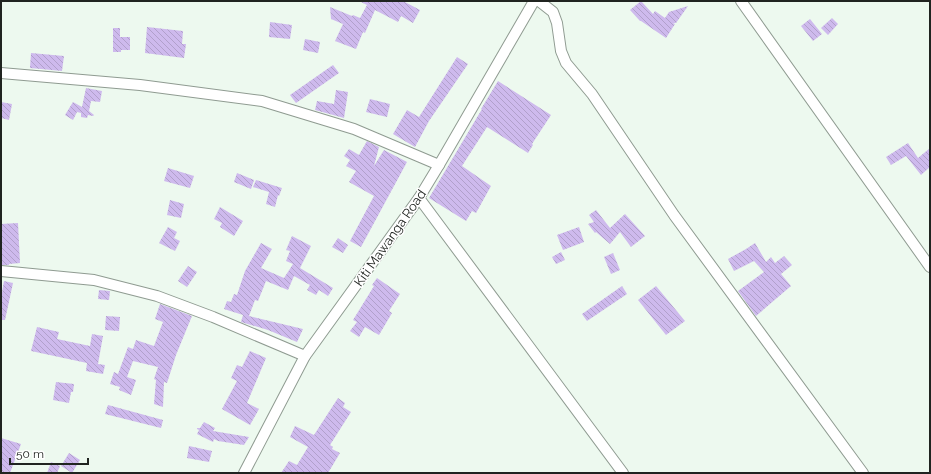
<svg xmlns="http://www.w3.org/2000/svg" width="931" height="474" viewBox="0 0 931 474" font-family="Raleway,sans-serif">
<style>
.building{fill:url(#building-back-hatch)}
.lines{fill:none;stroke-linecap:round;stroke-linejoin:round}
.minor-casing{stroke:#8f9b91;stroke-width:12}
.minor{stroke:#fff;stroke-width:10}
.labels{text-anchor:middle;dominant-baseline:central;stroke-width:3;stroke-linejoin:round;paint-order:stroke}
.street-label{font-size:13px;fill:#202420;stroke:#fff}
</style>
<defs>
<pattern id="building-back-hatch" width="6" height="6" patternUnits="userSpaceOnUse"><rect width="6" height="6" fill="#cebaed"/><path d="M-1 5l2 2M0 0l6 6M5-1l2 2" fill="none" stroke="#b1a0cb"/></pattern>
</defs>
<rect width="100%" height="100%" fill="#edf9ef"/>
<g class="building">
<path d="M359,1H403L420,10L413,23L401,16L398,22L375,10L365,33L363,32L356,49L335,41L343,24L331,19L330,7L352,16L353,15L360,18L367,5Z"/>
<path d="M641,1L653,14L655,11L665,18L669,12L688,6L676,23H673L675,24L666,38L641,21H640L630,10Z"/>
<path d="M832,18L838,24L828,35L821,28Z"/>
<path d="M810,19L822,34L813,41L801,26Z"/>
<path d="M270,22L292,25L290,39L269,37Z"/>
<path d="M147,27L183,31L182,44H186L184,58L145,53Z"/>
<path d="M113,28H120V37H130V50H121V52H113Z"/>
<path d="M305,39L320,42L318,53L303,50Z"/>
<path d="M31,53L64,56L62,71L30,68Z"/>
<path d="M457,57L468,64L429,121L415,147L393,134L407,110L419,117Z"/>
<path d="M333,65L339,73L296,103L290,95Z"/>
<path d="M498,81L551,115L532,144L533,145L528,153L487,127L462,166L491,186L476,213L472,211L466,221L429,198L482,109H481Z"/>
<path d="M86,88L102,91L100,102L91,101L89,111L94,115L93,116L88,115L87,118L81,117V113L77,112L73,120L65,115L73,102L82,107Z"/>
<path d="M336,90L348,92L344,118L315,110L317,101L334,104Z"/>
<path d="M370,99L390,104L387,117L366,112Z"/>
<path d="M1,102L12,104L9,120L1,118Z"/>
<path d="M367,141L379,147L374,166L384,150L407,162L361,247L350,241L374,196L349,182L356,171L346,166L350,160L344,156L349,149L359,155Z"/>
<path d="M908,143L918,158L930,148V167L921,175L906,156L891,165L886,157Z"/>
<path d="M168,168L194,176L190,188L164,181Z"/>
<path d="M237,173L254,180L251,189L234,182Z"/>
<path d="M256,180L282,188L279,196L278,195L275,207L266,204L269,192L253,187Z"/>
<path d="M170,200L184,204L181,218L167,215Z"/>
<path d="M220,207L243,221L234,236L220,227L222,223L214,219Z"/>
<path d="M596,210L610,228L625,214L645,236L631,247L620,232L610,244L596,232L595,233L588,224L594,222L589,215Z"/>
<path d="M18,223L20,263L9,264V265H1V224Z"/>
<path d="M168,227L177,232L174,238L180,241L175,251L159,243Z"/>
<path d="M579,227L584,242L563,250L557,235Z"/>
<path d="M292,236L311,246L300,268L333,288L328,296L319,290L316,295L307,290L310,285L294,276L288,290L266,281L258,301L255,300L249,316L303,329L297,342L268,330L241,322L243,315L224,309L227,301L231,302L234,294L237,295L245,271L261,243L272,249L261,268L284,278L293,264L286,261L290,251L286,250Z"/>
<path d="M338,238L348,245L343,253L332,247Z"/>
<path d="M755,243L766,262L771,257L775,263L784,256L792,265L781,274L791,286L756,316L738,291L764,272L754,261L734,271L728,259L746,249Z"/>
<path d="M561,252L565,260L556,264L552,257Z"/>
<path d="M613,253L620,270L611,274L604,257Z"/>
<path d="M188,266L197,272L187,287L178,281Z"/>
<path d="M377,278L400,294L389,311L392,313L379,335L365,327L359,337L350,331L357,322L353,320L374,286L372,285Z"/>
<path d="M4,281L13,283L5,320H1V298Z"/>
<path d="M622,286L627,294L587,321L582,314Z"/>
<path d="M656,286L685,321L666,335L638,300Z"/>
<path d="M99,290L110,291L109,300L98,299Z"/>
<path d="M160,304L192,316L176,355L167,383L164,382L163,407L154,404L156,380L154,379L158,367L133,361L127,377L136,380L131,395L119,390L120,387L110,384L114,372L118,374L128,347L133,349L136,340L154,346L163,322L155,319Z"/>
<path d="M106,316L120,317L119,331L105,330Z"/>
<path d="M37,327L59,332L57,339L90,346L92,334L103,336L98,364L105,365L103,374L86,371L87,363L31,351Z"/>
<path d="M250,351L266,358L247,403L259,409L250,425L222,409L237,381L231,378L237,365L242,367Z"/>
<path d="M56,382L74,384L73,392H71L69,403L53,400Z"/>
<path d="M338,398L345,403L343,407L351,412L330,445L333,447L332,449L340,453L328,473H281L289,461L297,465L308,447L290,437L295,426L314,435Z"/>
<path d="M108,405L163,420L161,428L105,414Z"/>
<path d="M204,422L215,428L213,431L249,437L244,445L218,441L214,439L213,442L197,434L199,430L197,429V428H200Z"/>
<path d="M1,438L21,444L10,473H1Z"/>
<path d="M189,446L212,451L209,462L187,458Z"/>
<path d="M69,453L80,460L72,473L61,466Z"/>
<path d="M51,462L60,466L57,473H47Z"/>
</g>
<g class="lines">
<g class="minor-casing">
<g id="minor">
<path d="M539,1L553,12L557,23L561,51L566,63L592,94L674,215L863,473"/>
<path d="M741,1L930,267"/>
<path d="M1,73L140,85L262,101L354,129L439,165"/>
<path d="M419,198L623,473"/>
<path d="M1,271L94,280L157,296L213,317L305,356"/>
<path d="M244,473L305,356L419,198L439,165L534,1"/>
</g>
</g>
<use href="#minor" class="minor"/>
</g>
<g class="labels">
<g class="street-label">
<text transform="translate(390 238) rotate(-55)">Kiti Mawanga Road</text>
</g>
</g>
<rect width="931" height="474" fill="none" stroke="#202420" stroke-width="4"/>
<path d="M10 458v6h78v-6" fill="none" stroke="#202420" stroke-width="2"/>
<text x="16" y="458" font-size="12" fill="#202420" stroke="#ffffff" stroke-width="3" paint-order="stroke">50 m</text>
</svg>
